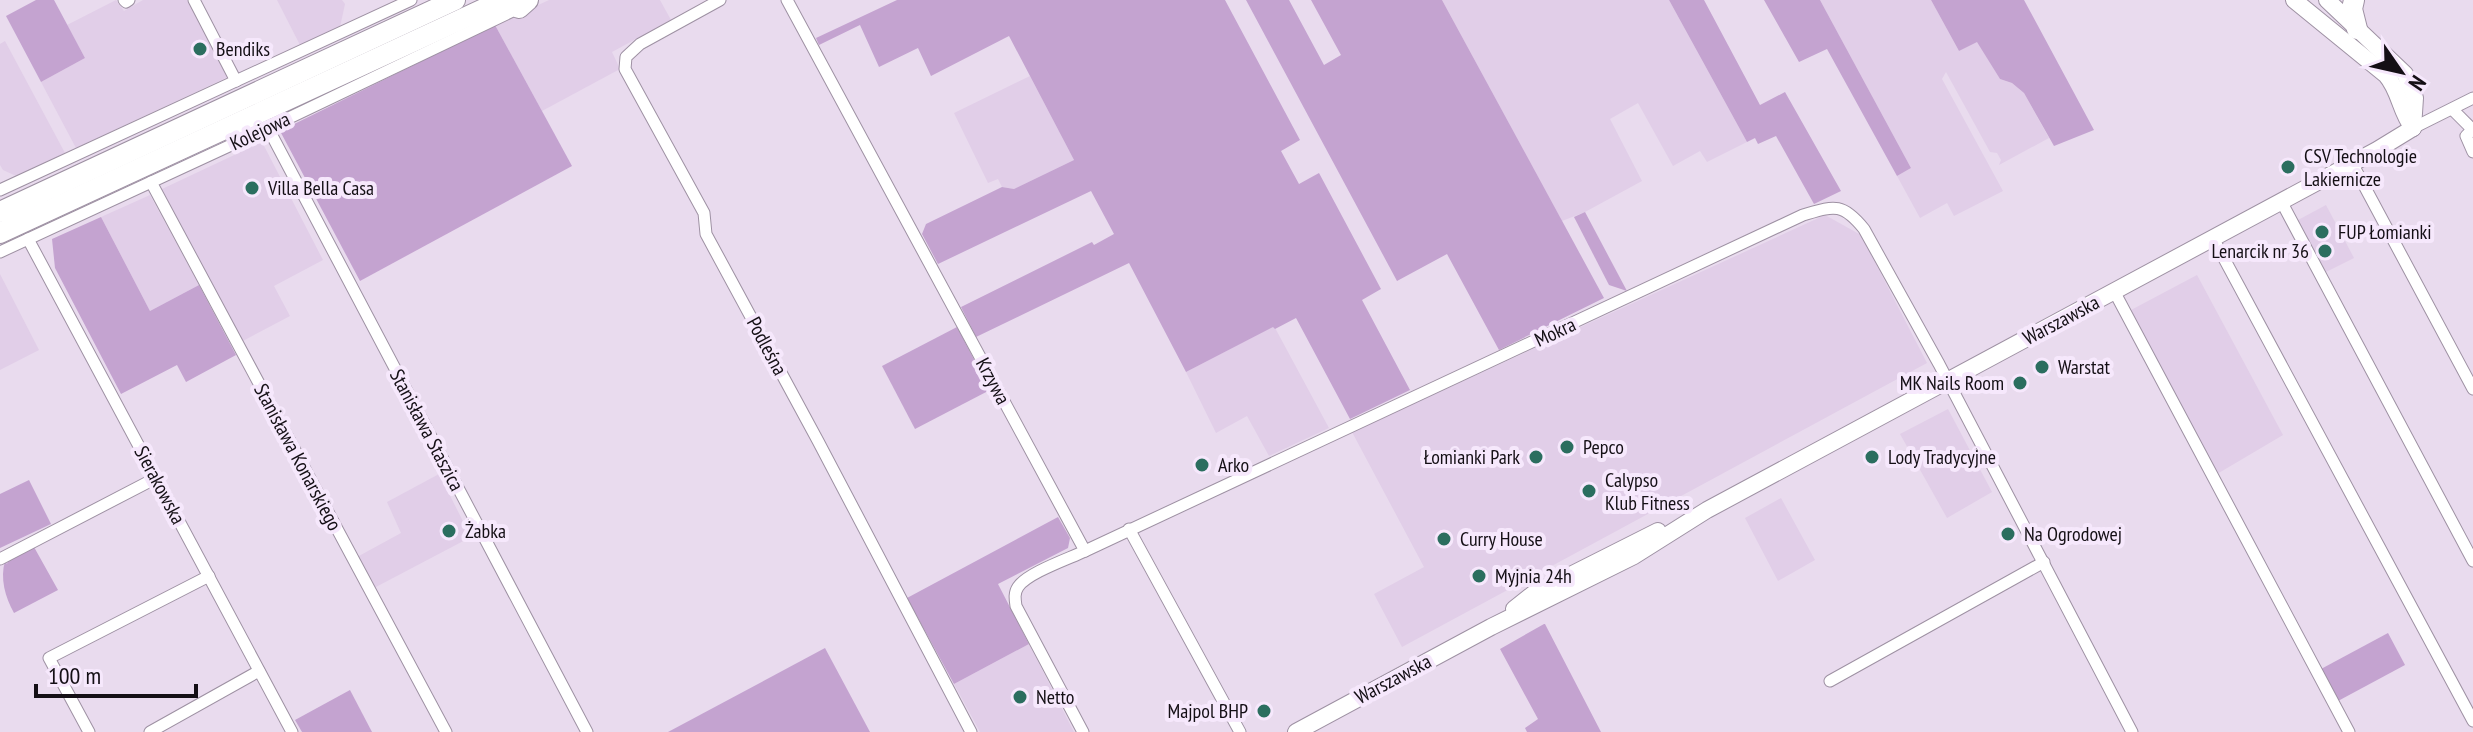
<svg xmlns="http://www.w3.org/2000/svg" width="2473" height="732" viewBox="0 0 2473 732" font-family="'PT Sans Narrow',sans-serif">
<style>
.built{fill:#e1cee8}
.green{fill:#c4a3d0}
.lines{fill:none;stroke-linecap:round;stroke-linejoin:round}
.street-casing{stroke:#9e91a3;stroke-width:13}
.secondary-casing{stroke:#9e91a3;stroke-width:18}
.highway-casing{stroke:#9e91a3;stroke-width:22}
.street{stroke:#fff;stroke-width:11}
.secondary{stroke:#fff;stroke-width:16}
.highway{stroke:#fff;stroke-width:20}
.poi-dot{fill:#2b6e5f;stroke:#f6e8fc;stroke-width:3}
.labels{text-anchor:middle;dominant-baseline:central;stroke-width:8;stroke-linejoin:round;paint-order:stroke}
.poi-label{font-size:20px;fill:#140f15;stroke:#f6e8fc;text-anchor:start}
.street-label{font-size:20px;fill:#140f15;stroke:#f6e8fc}
</style>
<rect width="100%" height="100%" fill="#e9dbee"/>
<g class="built">
<path d="M116,0L124,11L143,0H187L228,77L76,148L41,82L85,58L67,25Z"/>
<path d="M277,0H342L345,4L340,27L300,45Z"/>
<path d="M549,0H660L671,20L612,52L620,69L542,111L495,25Z"/>
<path d="M1442,0H1669L1747,142L1707,162L1700,151L1673,166L1638,103L1610,119L1642,181L1585,212L1562,221Z"/>
<path d="M1820,0H1931L1959,51L1977,41L2000,79L2012,83L2024,93L2049,138L1999,165L2001,160L1997,153L1990,152L1946,72L1942,79L2003,191L1954,216L1947,203L1920,218L1897,176L1911,168Z"/>
<path d="M5,41L65,153L16,176L3,170L0,165V44Z"/>
<path d="M1030,76L1074,160L1014,189L1002,187L998,179L988,183L954,113Z"/>
<path d="M262,142L323,260L274,286L290,316L241,342L162,189Z"/>
<path d="M150,195L199,285L150,311L101,217Z"/>
<path d="M2326,205L2354,258L2326,272L2298,220Z"/>
<path d="M1825,215L1861,235L1927,363L1402,647L1374,594L1424,567L1352,432Z"/>
<path d="M0,274L39,350L0,370Z"/>
<path d="M2197,275L2283,435L2217,474L2131,310Z"/>
<path d="M1274,326L1329,428L1269,456L1247,416L1216,433L1186,372Z"/>
<path d="M1948,409L1992,492L1947,518L1900,434Z"/>
<path d="M439,474L471,537L374,588L357,557L401,533L387,502Z"/>
<path d="M1781,498L1815,560L1778,581L1745,518Z"/>
<path d="M1029,644L1074,732H980L954,684Z"/>
</g>
<g class="green">
<path d="M36,0H54L85,58L41,82L6,16Z"/>
<path d="M897,0H1225L1300,140L1281,151L1299,184L1319,173L1381,289L1362,300L1410,390L1350,419L1296,318L1275,329L1273,327L1186,372L1129,263L976,337L961,307L1092,242L1094,245L1114,234L1091,191L938,264L922,234L926,224L1002,187L1014,189L1074,160L1009,36L931,76L918,48L879,67L860,25L819,45L816,38Z"/>
<path d="M1246,0H1289L1324,65L1341,55L1311,0H1442L1604,298L1499,350L1447,254L1397,281Z"/>
<path d="M1669,0H1704L1760,105L1785,92L1841,191L1814,204L1776,136L1758,144L1755,138L1747,142Z"/>
<path d="M1764,0H1820L1911,168L1897,176L1827,49L1799,62Z"/>
<path d="M1931,0H2024L2094,130L2054,146L2024,93L2012,83L2000,79L1977,42L1959,51Z"/>
<path d="M495,25L572,166L360,281L280,131Z"/>
<path d="M1585,212L1627,291L1609,285L1574,217Z"/>
<path d="M101,217L150,311L199,285L236,355L186,382L177,365L121,394L55,268L52,239Z"/>
<path d="M957,327L990,390L915,429L882,366Z"/>
<path d="M29,480L51,524L0,548V494Z"/>
<path d="M1058,517L1070,538L1068,548L998,584L1029,644L954,684L907,598Z"/>
<path d="M34,547L58,590L14,613C5,597 0,578 5,561L7,564L8,560Z"/>
<path d="M1544,624H1545L1601,732H1527L1525,728L1538,719L1500,649Z"/>
<path d="M2388,633L2405,665L2338,701L2321,669Z"/>
<path d="M825,648L870,732H668Z"/>
<path d="M350,690L372,732H302L295,720Z"/>
</g>
<g class="lines">
<g class="street-casing">
<g id="street">
<path d="M124,0L126,2L129,0"/>
<path d="M194,0L236,81"/>
<path d="M720,0L640,44L626,57L625,69L704,213L706,234L818,441L971,732"/>
<path d="M787,0L1085,551C1068,559 1027,573 1018,587C1014,593 1015,599 1016,606L1083,732"/>
<path d="M2452,109L2473,130"/>
<path d="M268,128L587,732"/>
<path d="M2413,128L2473,98"/>
<path d="M2472,130L2466,136L2473,152"/>
<path d="M2352,163L2473,389"/>
<path d="M151,182L446,732"/>
<path d="M0,190L411,0"/>
<path d="M2281,201L2473,561"/>
<path d="M2213,238L2473,721"/>
<path d="M28,239L292,732"/>
<path d="M0,252L268,128L519,8"/>
<path d="M2114,291L2349,732"/>
<path d="M1129,529L1240,732"/>
<path d="M1085,551L1803,215C1834,206 1842,202 1864,229L1939,364L2132,732"/>
<path d="M0,559L156,478"/>
<path d="M1830,681L2044,562"/>
<path d="M89,732L49,658L209,576"/>
<path d="M150,732L259,671"/>
</g>
</g>
<g class="secondary-casing">
<g id="secondary">
<path d="M2294,0L2386,75C2400,91 2400,112 2413,128"/>
<path d="M2327,0L2405,74L2415,98L2413,128"/>
<path d="M1514,609L1533,594L1658,531"/>
<path d="M1296,732L1491,627L1634,556L1707,510L2377,150L2413,128"/>
</g>
</g>
<g class="highway-casing">
<g id="highway">
<path d="M2354,0L2352,9L2357,29"/>
<path d="M519,8L528,0"/>
<path d="M0,212L455,0"/>
<path d="M0,233L503,0"/>
</g>
</g>
<use href="#street" class="street"/>
<use href="#secondary" class="secondary"/>
<use href="#highway" class="highway"/>
</g>
<g class="poi-dot">
<circle cx="200" cy="49" r="8"/>
<circle cx="2288" cy="167" r="8"/>
<circle cx="252" cy="188" r="8"/>
<circle cx="2322" cy="232" r="8"/>
<circle cx="2325" cy="251" r="8"/>
<circle cx="2042" cy="367" r="8"/>
<circle cx="2020" cy="383" r="8"/>
<circle cx="1567" cy="447" r="8"/>
<circle cx="1536" cy="457" r="8"/>
<circle cx="1872" cy="457" r="8"/>
<circle cx="1202" cy="465" r="8"/>
<circle cx="1589" cy="491" r="8"/>
<circle cx="449" cy="531" r="8"/>
<circle cx="2008" cy="534" r="8"/>
<circle cx="1444" cy="539" r="8"/>
<circle cx="1479" cy="576" r="8"/>
<circle cx="1020" cy="697" r="8"/>
<circle cx="1264" cy="711" r="8"/>
</g>
<g class="labels">
<g class="poi-label">
<text x="216" y="49">Bendiks</text>
<text x="2304" y="156">CSV Technologie<tspan x="2304" dy="23">Lakiernicze</tspan></text>
<text x="268" y="188">Villa Bella Casa</text>
<text x="2338" y="232">FUP Łomianki</text>
<text x="2309" y="251" text-anchor="end">Lenarcik nr 36</text>
<text x="2058" y="367">Warstat</text>
<text x="2004" y="383" text-anchor="end">MK Nails Room</text>
<text x="1583" y="447">Pepco</text>
<text x="1520" y="457" text-anchor="end">Łomianki Park</text>
<text x="1888" y="457">Lody Tradycyjne</text>
<text x="1218" y="465">Arko</text>
<text x="1605" y="480">Calypso<tspan x="1605" dy="23">Klub Fitness</tspan></text>
<text x="465" y="531">Żabka</text>
<text x="2024" y="534">Na Ogrodowej</text>
<text x="1460" y="539">Curry House</text>
<text x="1495" y="576">Myjnia 24h</text>
<text x="1036" y="697">Netto</text>
<text x="1248" y="711" text-anchor="end">Majpol BHP</text>
</g>
<g class="street-label">
<text transform="translate(260 131) rotate(-25)">Kolejowa</text>
<text transform="translate(2061 320) rotate(-28)">Warszawska</text>
<text transform="translate(1555 332) rotate(-25)">Mokra</text>
<text transform="translate(767 346) rotate(62)">Podleśna</text>
<text transform="translate(993 381) rotate(62)">Krzywa</text>
<text transform="translate(427 430) rotate(62)">Stanisława Staszica</text>
<text transform="translate(298 457) rotate(62)">Stanisława Konarskiego</text>
<text transform="translate(160 485) rotate(62)">Sierakowska</text>
<text transform="translate(1393 679) rotate(-28)">Warszawska</text>
</g>
</g>
<g transform="translate(2401 72) rotate(124)" stroke="#f6e8fc" stroke-width="6" paint-order="stroke">
<path d="M0-6L14 30L0 20L-14 30Z" fill="#140f15"/>
<text y="-12" font-size="22" font-weight="bold" text-anchor="middle" fill="#140f15">N</text>
</g>
<path d="M36 684v12h160v-12" fill="none" stroke="#140f15" stroke-width="4"/>
<text x="48" y="684" font-size="24" fill="#140f15" stroke="#f6e8fc" stroke-width="6" paint-order="stroke">100 m</text>
</svg>
